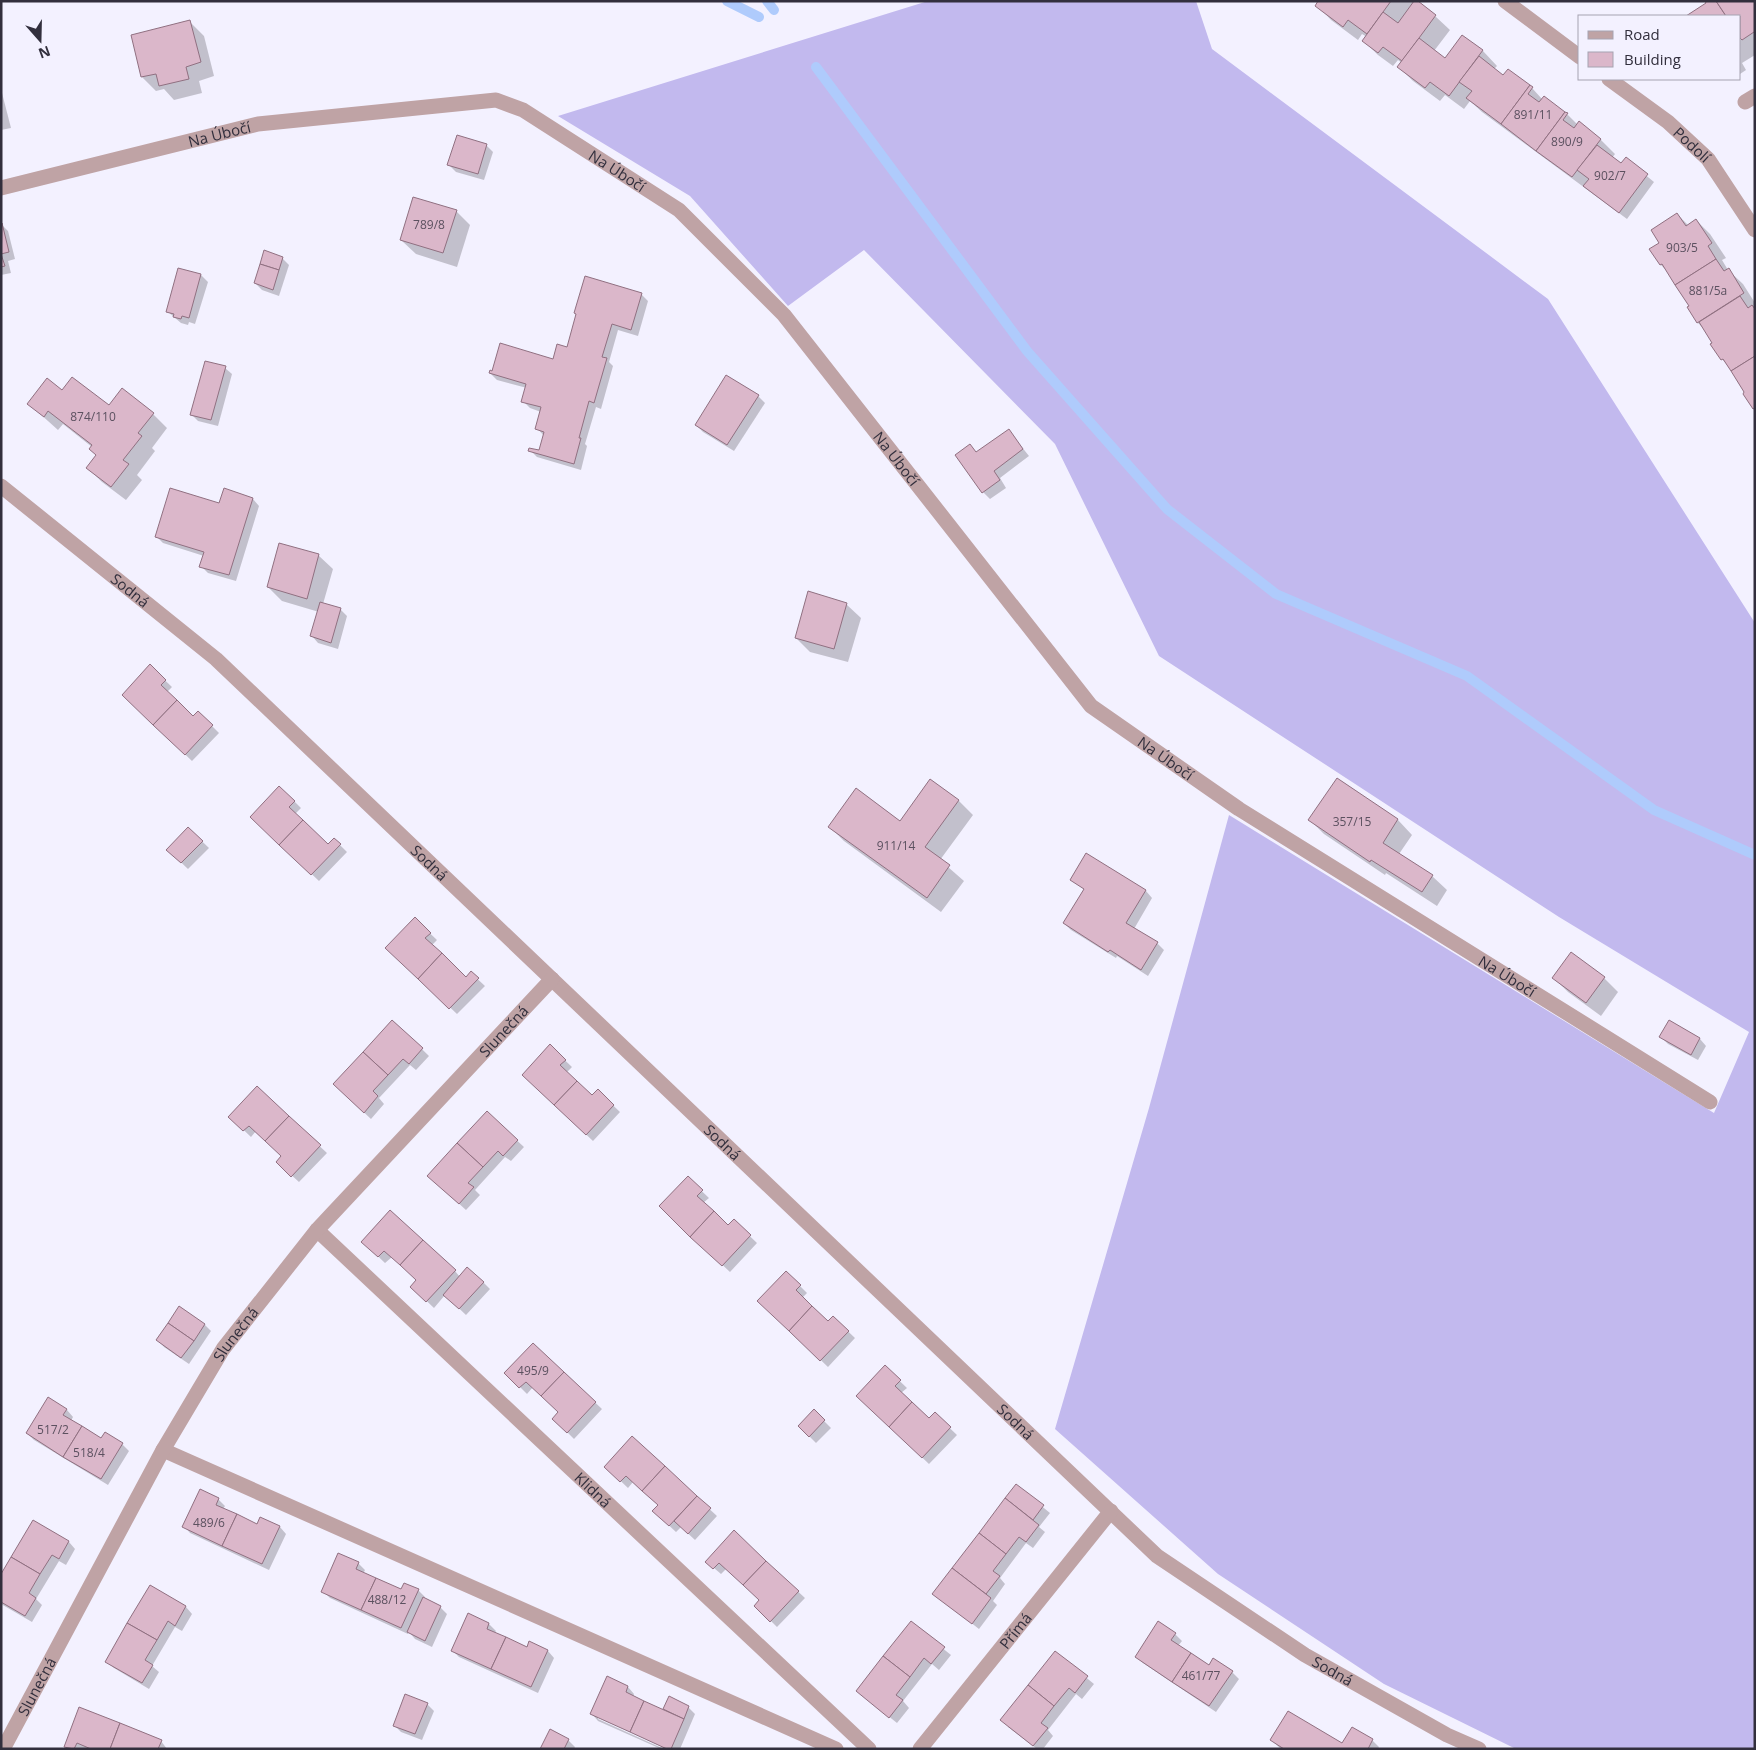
<svg xmlns="http://www.w3.org/2000/svg" width="1756" height="1750" viewBox="0 0 1756 1750" font-family="'Open Sans',sans-serif">
<style>
.forest{fill:#c2b9ee}
.shadow{fill:#0003}
.lines{fill:none;stroke-linecap:round;stroke-linejoin:round}
.stream{stroke:#afcbfc;stroke-width:10}
.building{fill:#dbb7ca;stroke:#907081}
.street{stroke:#bfa3a5;stroke-width:15}
.labels{text-anchor:middle;dominant-baseline:central;stroke-width:5;stroke-linejoin:round;paint-order:stroke}
.number-label{font-size:12px;fill:#5c5160}
.street-label{font-size:15px;fill:#322f3d;stroke:#f3f1ff}
</style>
<rect width="100%" height="100%" fill="#f3f1ff"/>
<path class="forest" d="M928,1H1196L1212,49L1548,299L1755,623V1749H1516L1384,1684L1218,1574L1055,1429L1149,1108L1229,815L1714,1113L1749,1032L1559,917L1159,656L1055,444L864,250L788,306L690,196L558,116Z"/>
<g class="shadow">
<path d="M1319,1H1412L1414,3L1416,1L1435,16L1450,30L1434,51L1445,60L1463,36L1483,51L1497,66L1494,69L1504,77L1532,88L1542,99L1567,114L1578,125L1600,139L1615,154L1612,158L1622,165L1626,159L1654,182L1627,219L1482,112L1470,101L1464,109L1445,95L1440,101L1413,81L1399,67L1402,63L1398,60L1393,66L1378,55L1364,41L1367,37L1362,34L1358,40L1331,20L1317,5Z"/>
<path d="M1755,1V55L1742,63L1746,70L1740,74V16H1688L1708,3Z"/>
<path d="M190,22L204,36L214,76L199,81L202,93L174,100L164,89L156,91L142,77L132,36Z"/>
<path d="M1,89L11,128L1,130Z"/>
<path d="M486,145L493,152L484,180L456,172L449,165Z"/>
<path d="M456,211L470,225L457,267L416,254L401,240Z"/>
<path d="M1677,214L1688,225L1696,220L1710,234L1726,258L1722,260L1728,270L1743,284L1755,303V410L1730,368L1722,359L1706,331L1698,323L1689,307L1690,306L1669,273L1660,264V243Z"/>
<path d="M1,224L8,231L15,259L8,261L11,273L1,275Z"/>
<path d="M282,258L289,265L279,296L262,290L255,283Z"/>
<path d="M179,269L201,275L208,282L195,324L189,322L188,325L181,323L167,311Z"/>
<path d="M641,294L648,301L638,336L618,330L609,362L613,366L601,409L596,407L585,444L587,446L581,470L537,457L530,450L540,452L544,436L537,428L541,412L530,408L523,401L527,388L497,380L490,373L553,360Z"/>
<path d="M225,368L232,374L218,426L198,421L191,414Z"/>
<path d="M62,392L109,407L153,414L167,428L152,448L155,451L137,475L142,480L126,500L102,482L88,468L97,456L92,447L63,424L58,430L29,404Z"/>
<path d="M758,396L765,403L734,451L703,432L696,425Z"/>
<path d="M1009,431L1029,456L1000,478L1006,488L990,499L983,492L957,455L970,446L977,453Z"/>
<path d="M253,499L259,506L236,581L208,573L201,566L204,556L163,543L157,537L220,505Z"/>
<path d="M318,555L333,569L323,604L340,609L347,616L338,649L318,643L312,636L319,612L282,601L268,587Z"/>
<path d="M846,604L861,618L848,662L810,652L796,638Z"/>
<path d="M150,666L172,687L167,692L193,718L198,712L219,733L192,761L123,695Z"/>
<path d="M1337,780L1398,820L1412,835L1399,854L1432,876L1447,890L1437,906L1386,873L1385,875L1324,834L1310,820Z"/>
<path d="M931,781L959,801L973,815L940,860L964,881L941,912L844,841L830,827L900,823Z"/>
<path d="M294,801L301,808L295,814L328,845L334,839L347,852L319,881L251,817Z"/>
<path d="M188,828L209,848L188,869L168,850Z"/>
<path d="M1087,855L1146,891L1152,898L1134,929L1157,943L1164,950L1148,976L1117,956L1116,958L1071,930L1064,923L1085,890L1071,880Z"/>
<path d="M415,919L437,940L431,946L466,978L471,973L485,986L457,1014L387,948Z"/>
<path d="M1554,978H1604L1618,992L1601,1016L1568,992Z"/>
<path d="M393,1021L429,1056L416,1070L410,1065L379,1098L384,1104L371,1119L341,1091Z"/>
<path d="M1669,1022L1700,1039L1706,1046L1698,1060L1668,1044L1661,1037Z"/>
<path d="M550,1046L572,1067L566,1073L593,1097L598,1091L620,1112L593,1141L523,1075Z"/>
<path d="M257,1088L327,1153L299,1182L277,1162L283,1156L256,1131L251,1137L229,1116Z"/>
<path d="M487,1113L524,1147L511,1161L505,1157L475,1190L480,1195L466,1210L436,1183Z"/>
<path d="M688,1178L709,1198L703,1203L728,1227L734,1221L757,1243L730,1272L667,1213Z"/>
<path d="M363,1242L455,1271L460,1277L483,1282L490,1289L466,1315L445,1295L434,1308L412,1287L418,1280L392,1257L385,1263Z"/>
<path d="M786,1272L807,1293L802,1298L828,1323L833,1317L855,1338L828,1367L759,1301Z"/>
<path d="M180,1308L205,1325L211,1331L189,1364L164,1347L158,1340Z"/>
<path d="M533,1344L602,1409L574,1439L554,1419L560,1413L533,1387L527,1394L506,1373Z"/>
<path d="M885,1367L907,1388L901,1393L929,1420L935,1414L957,1435L929,1464L858,1396Z"/>
<path d="M49,1398L67,1410L73,1417L71,1421L101,1440L122,1444L129,1451L108,1485L34,1440L27,1433Z"/>
<path d="M814,1411L831,1428L816,1443L799,1426Z"/>
<path d="M632,1438L717,1516L695,1540L681,1527L676,1532L661,1518L659,1506L633,1482L628,1488L606,1467Z"/>
<path d="M1017,1486L1050,1513L1039,1527L1045,1532L1033,1548L1026,1543L1000,1578L1005,1584L993,1601L997,1605L979,1629L934,1594Z"/>
<path d="M218,1499L225,1506L223,1509L257,1525L261,1518L280,1527L286,1534L269,1570L190,1533L184,1526Z"/>
<path d="M34,1522L69,1542L75,1549L66,1565L59,1561L36,1599L42,1605L32,1622L1,1604V1577Z"/>
<path d="M734,1532L805,1598L777,1627L756,1606L761,1600L726,1569L721,1574L707,1562Z"/>
<path d="M358,1563L365,1570L363,1574L402,1591L418,1590L425,1597L424,1599L440,1607L447,1614L432,1647L415,1639L409,1632L408,1634L330,1598L323,1591Z"/>
<path d="M150,1586L186,1607L192,1614L182,1631L175,1627L152,1666L159,1672L149,1689L114,1668L107,1662Z"/>
<path d="M469,1615L489,1624L496,1631L494,1634L527,1648L530,1643L548,1651L554,1658L538,1693L459,1657L452,1650Z"/>
<path d="M911,1623L951,1655L939,1670L932,1664L903,1701L909,1708L897,1723L857,1691Z"/>
<path d="M1175,1634L1182,1641L1178,1646L1209,1667L1232,1672L1239,1679L1216,1712L1143,1663L1136,1656Z"/>
<path d="M1055,1652L1094,1684L1082,1699L1076,1694L1048,1730L1053,1736L1043,1749H1037L1008,1727Z"/>
<path d="M628,1687L634,1694L633,1697L663,1711L669,1698L688,1707L695,1714L680,1749H670L598,1716V1719L664,1749H661L598,1721L592,1714Z"/>
<path d="M427,1704L434,1711L422,1740L401,1732L394,1725Z"/>
<path d="M80,1709L161,1741L167,1749H68L65,1746Z"/>
<path d="M1352,1728L1372,1740L1379,1747L1378,1749H1281L1271,1740L1342,1745Z"/>
<path d="M568,1740L575,1747L574,1749H541Z"/>
</g>
<g class="lines">
<g class="stream">
<path d="M727,1L759,17"/>
<path d="M767,1L774,10"/>
<path d="M816,67L1027,351L1167,509L1276,594L1467,676L1654,810L1755,855"/>
</g>
</g>
<g class="building">
<path d="M1318,1H1391L1367,34L1348,20L1343,27L1315,6Z"/>
<path d="M1414,1H1418L1436,15L1402,61L1383,47L1378,53L1362,41L1383,12L1398,23Z"/>
<path d="M1705,1H1716L1726,16H1686L1706,3Z"/>
<path d="M1716,1H1755V34L1754,32L1742,40L1740,38V16H1726Z"/>
<path d="M190,20L201,62L186,67L189,79L159,86L156,74L141,77L131,35Z"/>
<path d="M1462,35L1483,50L1449,96L1430,82L1425,88L1397,67L1419,38L1445,58Z"/>
<path d="M1479,56L1503,75L1508,69L1530,85L1501,124L1466,98L1472,91L1459,82Z"/>
<path d="M1530,85L1533,87L1528,94L1539,102L1544,96L1565,112L1536,151L1501,124Z"/>
<path d="M1565,112L1568,113L1563,120L1574,128L1579,121L1601,139L1572,177L1536,151Z"/>
<path d="M457,135L487,144L478,174L447,165Z"/>
<path d="M1597,145L1621,163L1626,157L1648,174L1619,213L1583,186L1589,179L1577,170Z"/>
<path d="M413,197L457,210L443,253L400,240Z"/>
<path d="M1677,213L1686,226L1696,219L1712,243L1708,246L1716,259L1675,285L1662,264L1660,265L1649,249L1659,243L1651,230Z"/>
<path d="M2,223L9,252L1,254L5,266L1,267Z"/>
<path d="M264,250L283,257L279,270L260,264Z"/>
<path d="M1716,259L1724,271L1729,268L1744,293L1697,323L1687,307L1689,306L1675,285Z"/>
<path d="M260,264L279,270L273,290L254,283Z"/>
<path d="M178,268L201,274L189,318L182,316L181,319L173,317L174,314L166,312Z"/>
<path d="M585,276L642,293L631,330L612,324L602,357L607,358L594,403L589,401L579,438H581L574,464L528,451L529,448L539,450L544,432L535,429L541,407L521,402L526,384L489,373L490,370L492,371L500,343L553,359L557,344L567,347L576,314L574,313Z"/>
<path d="M1740,296L1748,308L1752,305L1755,309V356L1731,371L1723,359L1721,360L1710,344L1712,343L1699,322Z"/>
<path d="M1755,356V408L1753,409L1743,394L1744,392L1731,371Z"/>
<path d="M205,361L226,366L211,420L190,415Z"/>
<path d="M726,375L759,395L727,445L695,425Z"/>
<path d="M72,377L109,405L122,388L154,413L138,433L142,436L123,460L129,464L111,487L86,468L96,455L89,449L92,445L48,411L44,417L27,404L47,378L62,390Z"/>
<path d="M1009,429L1023,449L994,471L1000,480L982,493L955,455L970,444L976,452Z"/>
<path d="M170,488L219,503L224,488L253,498L229,575L199,567L204,552L155,537Z"/>
<path d="M279,543L319,554L307,599L267,587Z"/>
<path d="M808,591L847,603L834,649L795,638Z"/>
<path d="M320,602L341,608L331,643L310,636Z"/>
<path d="M150,664L166,680L161,685L177,700L153,725L122,695Z"/>
<path d="M177,700L193,716L198,711L213,725L185,755L153,725Z"/>
<path d="M1337,778L1398,819L1383,843L1433,875L1422,892L1371,860L1370,862L1308,820Z"/>
<path d="M930,779L959,800L925,847L950,865L927,898L828,827L856,788L900,821Z"/>
<path d="M279,786L295,801L289,807L303,820L279,845L250,817Z"/>
<path d="M303,820L328,844L334,838L341,844L311,875L279,845Z"/>
<path d="M188,827L203,841L181,863L166,850Z"/>
<path d="M1086,853L1146,890L1126,923L1158,942L1141,970L1110,950L1108,952L1063,923L1084,889L1070,880Z"/>
<path d="M415,917L431,933L425,938L442,953L418,979L385,948Z"/>
<path d="M1571,952L1605,977L1586,1003L1552,978Z"/>
<path d="M442,953L466,977L471,971L479,978L449,1009L418,979Z"/>
<path d="M392,1020L423,1048L409,1064L403,1059L388,1075L363,1052Z"/>
<path d="M1669,1020L1700,1038L1691,1055L1659,1037Z"/>
<path d="M550,1044L566,1060L560,1065L577,1081L554,1105L522,1075Z"/>
<path d="M363,1052L388,1075L373,1091L378,1096L364,1113L333,1084Z"/>
<path d="M577,1081L592,1095L598,1089L614,1105L586,1135L554,1105Z"/>
<path d="M257,1086L289,1116L265,1141L249,1126L243,1131L228,1117Z"/>
<path d="M487,1111L518,1140L503,1156L498,1151L483,1167L457,1143Z"/>
<path d="M289,1116L321,1145L291,1177L276,1162L281,1156L265,1141Z"/>
<path d="M457,1143L483,1167L468,1183L474,1187L459,1204L427,1176Z"/>
<path d="M688,1176L703,1190L697,1196L714,1211L690,1237L659,1206Z"/>
<path d="M390,1210L423,1240L400,1265L384,1251L378,1257L361,1242Z"/>
<path d="M714,1211L728,1225L734,1219L751,1235L722,1266L690,1237Z"/>
<path d="M423,1240L456,1270L426,1302L410,1287L416,1280L400,1265Z"/>
<path d="M467,1267L484,1282L459,1309L443,1295Z"/>
<path d="M786,1271L801,1285L796,1290L812,1306L789,1331L757,1301Z"/>
<path d="M179,1306L205,1324L194,1341L168,1323Z"/>
<path d="M812,1306L828,1321L833,1316L849,1331L820,1361L789,1331Z"/>
<path d="M168,1323L194,1341L181,1358L156,1340Z"/>
<path d="M533,1343L564,1372L541,1396L526,1382L519,1388L504,1373Z"/>
<path d="M885,1365L901,1380L895,1386L912,1402L889,1427L856,1396Z"/>
<path d="M564,1372L596,1402L567,1433L552,1419L558,1412L541,1396Z"/>
<path d="M48,1397L67,1409L63,1415L82,1426L63,1457L26,1433Z"/>
<path d="M912,1402L929,1418L935,1412L951,1427L922,1458L889,1427Z"/>
<path d="M814,1409L825,1420L809,1437L798,1426Z"/>
<path d="M82,1426L101,1438L105,1432L123,1443L101,1479L63,1457Z"/>
<path d="M632,1436L665,1466L642,1491L626,1476L620,1482L604,1467Z"/>
<path d="M665,1466L697,1496L669,1526L652,1511L658,1505L642,1491Z"/>
<path d="M1016,1484L1044,1505L1033,1520L1005,1498Z"/>
<path d="M200,1489L219,1498L216,1505L237,1514L222,1546L182,1527Z"/>
<path d="M697,1496L711,1508L688,1534L674,1521Z"/>
<path d="M1005,1498L1039,1525L1026,1542L1019,1537L1006,1554L979,1533Z"/>
<path d="M237,1514L257,1524L260,1517L280,1526L262,1564L222,1546Z"/>
<path d="M33,1520L69,1541L59,1559L52,1555L40,1574L11,1557Z"/>
<path d="M734,1530L766,1561L743,1585L719,1563L713,1569L705,1562Z"/>
<path d="M979,1533L1006,1554L993,1571L1000,1576L986,1594L952,1568Z"/>
<path d="M338,1553L359,1562L356,1569L376,1578L361,1610L321,1592Z"/>
<path d="M11,1557L40,1574L29,1593L36,1598L25,1616L1,1602V1574Z"/>
<path d="M766,1561L799,1591L770,1622L754,1606L759,1600L743,1585Z"/>
<path d="M952,1568L991,1598L972,1624L932,1594Z"/>
<path d="M376,1578L401,1589L404,1583L419,1589L401,1628L361,1610Z"/>
<path d="M150,1585L186,1606L175,1626L168,1621L157,1640L127,1623Z"/>
<path d="M423,1597L441,1606L425,1641L407,1632Z"/>
<path d="M468,1613L489,1623L487,1629L506,1637L491,1669L451,1651Z"/>
<path d="M911,1621L945,1647L931,1664L924,1658L910,1677L883,1656Z"/>
<path d="M1158,1621L1176,1633L1171,1640L1191,1653L1172,1682L1135,1657Z"/>
<path d="M127,1623L157,1640L145,1660L153,1665L142,1683L105,1662Z"/>
<path d="M506,1637L527,1647L529,1641L548,1650L531,1687L491,1669Z"/>
<path d="M1055,1651L1088,1676L1075,1693L1069,1688L1054,1706L1028,1685Z"/>
<path d="M1191,1653L1209,1665L1213,1658L1233,1671L1209,1706L1172,1682Z"/>
<path d="M883,1656L910,1677L896,1695L903,1700L889,1718L856,1691Z"/>
<path d="M607,1676L628,1686L626,1692L644,1701L630,1732L590,1714Z"/>
<path d="M1028,1685L1054,1706L1041,1723L1048,1728L1033,1746L1000,1720Z"/>
<path d="M405,1694L428,1703L415,1734L393,1726Z"/>
<path d="M669,1696L689,1706L684,1719L663,1709Z"/>
<path d="M644,1701L684,1719L671,1749H667L630,1732Z"/>
<path d="M79,1707L120,1723L110,1749H91L77,1743L74,1749L64,1747Z"/>
<path d="M1288,1711L1342,1743L1352,1727L1373,1739L1368,1749H1284L1270,1740Z"/>
<path d="M120,1723L162,1740L158,1749H110Z"/>
<path d="M550,1729L569,1739L564,1749H540Z"/>
</g>
<g class="lines">
<g class="street">
<path d="M1505,1L1580,57"/>
<path id="s1" d="M1609,79L1668,122L1708,159L1755,230"/>
<path d="M1745,102L1755,96"/>
<path id="s2" d="M1,188L258,124L496,100L523,110L679,210L784,315L1091,706L1239,809L1710,1102"/>
<path id="s3" d="M1,486L216,659L1157,1556L1305,1655L1447,1735L1479,1749"/>
<path id="s4" d="M317,1230L869,1749"/>
<path d="M163,1450L836,1749"/>
<path id="s5" d="M3,1749L163,1450L223,1349L317,1230L552,979"/>
<path id="s6" d="M920,1749L1111,1511"/>
</g>
</g>
<g class="labels">
<g class="number-label">
<text x="1533" y="114">891/11</text>
<text x="1567" y="141">890/9</text>
<text x="1610" y="175">902/7</text>
<text x="429" y="224">789/8</text>
<text x="1682" y="247">903/5</text>
<text x="1708" y="290">881/5a</text>
<text x="93" y="416">874/110</text>
<text x="1352" y="821">357/15</text>
<text x="896" y="845">911/14</text>
<text x="533" y="1370">495/9</text>
<text x="53" y="1429">517/2</text>
<text x="89" y="1452">518/4</text>
<text x="209" y="1522">489/6</text>
<text x="387" y="1599">488/12</text>
<text x="1201" y="1675">461/77</text>
</g>
<g class="street-label">
<text stroke="none"><textPath href="#s2" startOffset="225">Na Úbočí</textPath></text>
<text stroke="none"><textPath href="#s1" startOffset="106">Podolí</textPath></text>
<text stroke="none"><textPath href="#s2" startOffset="645">Na Úbočí</textPath></text>
<text stroke="none"><textPath href="#s2" startOffset="1049">Na Úbočí</textPath></text>
<text stroke="none"><textPath href="#s3" startOffset="166">Sodná</textPath></text>
<text stroke="none"><textPath href="#s2" startOffset="1455">Na Úbočí</textPath></text>
<text stroke="none"><textPath href="#s3" startOffset="571">Sodná</textPath></text>
<text stroke="none"><textPath href="#s2" startOffset="1860">Na Úbočí</textPath></text>
<text stroke="none"><textPath href="#s5" startOffset="881">Slunečná</textPath></text>
<text stroke="none"><textPath href="#s3" startOffset="976">Sodná</textPath></text>
<text stroke="none"><textPath href="#s5" startOffset="476">Slunečná</textPath></text>
<text stroke="none"><textPath href="#s3" startOffset="1381">Sodná</textPath></text>
<text stroke="none"><textPath href="#s4" startOffset="379">Klidná</textPath></text>
<text stroke="none"><textPath href="#s6" startOffset="152">Přímá</textPath></text>
<text stroke="none"><textPath href="#s3" startOffset="1786">Sodná</textPath></text>
<text stroke="none"><textPath href="#s5" startOffset="71">Slunečná</textPath></text>
</g>
</g>
<rect width="1756" height="1750" fill="none" stroke="#322f3d" stroke-width="5"/>
<rect x="1578" y="15" width="162" height="65" fill="#f3f1ff" stroke="#a6a3b1"/>
<rect x="1588" y="31" width="25" height="8" fill="#bfa3a5" stroke="#a6a3b1"/>
<text x="1624" y="40" font-size="15" fill="#322f3d">Road</text>
<rect x="1588" y="52" width="25" height="15" fill="#dbb7ca" stroke="#a6a3b1"/>
<text x="1624" y="65" font-size="15" fill="#322f3d">Building</text>
<g transform="translate(40 40) rotate(160)" stroke="#f3f1ff" stroke-width="4" paint-order="stroke">
<path d="M0-4L9 19L0 12L-9 19Z" fill="#322f3d"/>
<text y="-8" font-size="14" font-weight="bold" text-anchor="middle" fill="#322f3d">N</text>
</g>
</svg>
